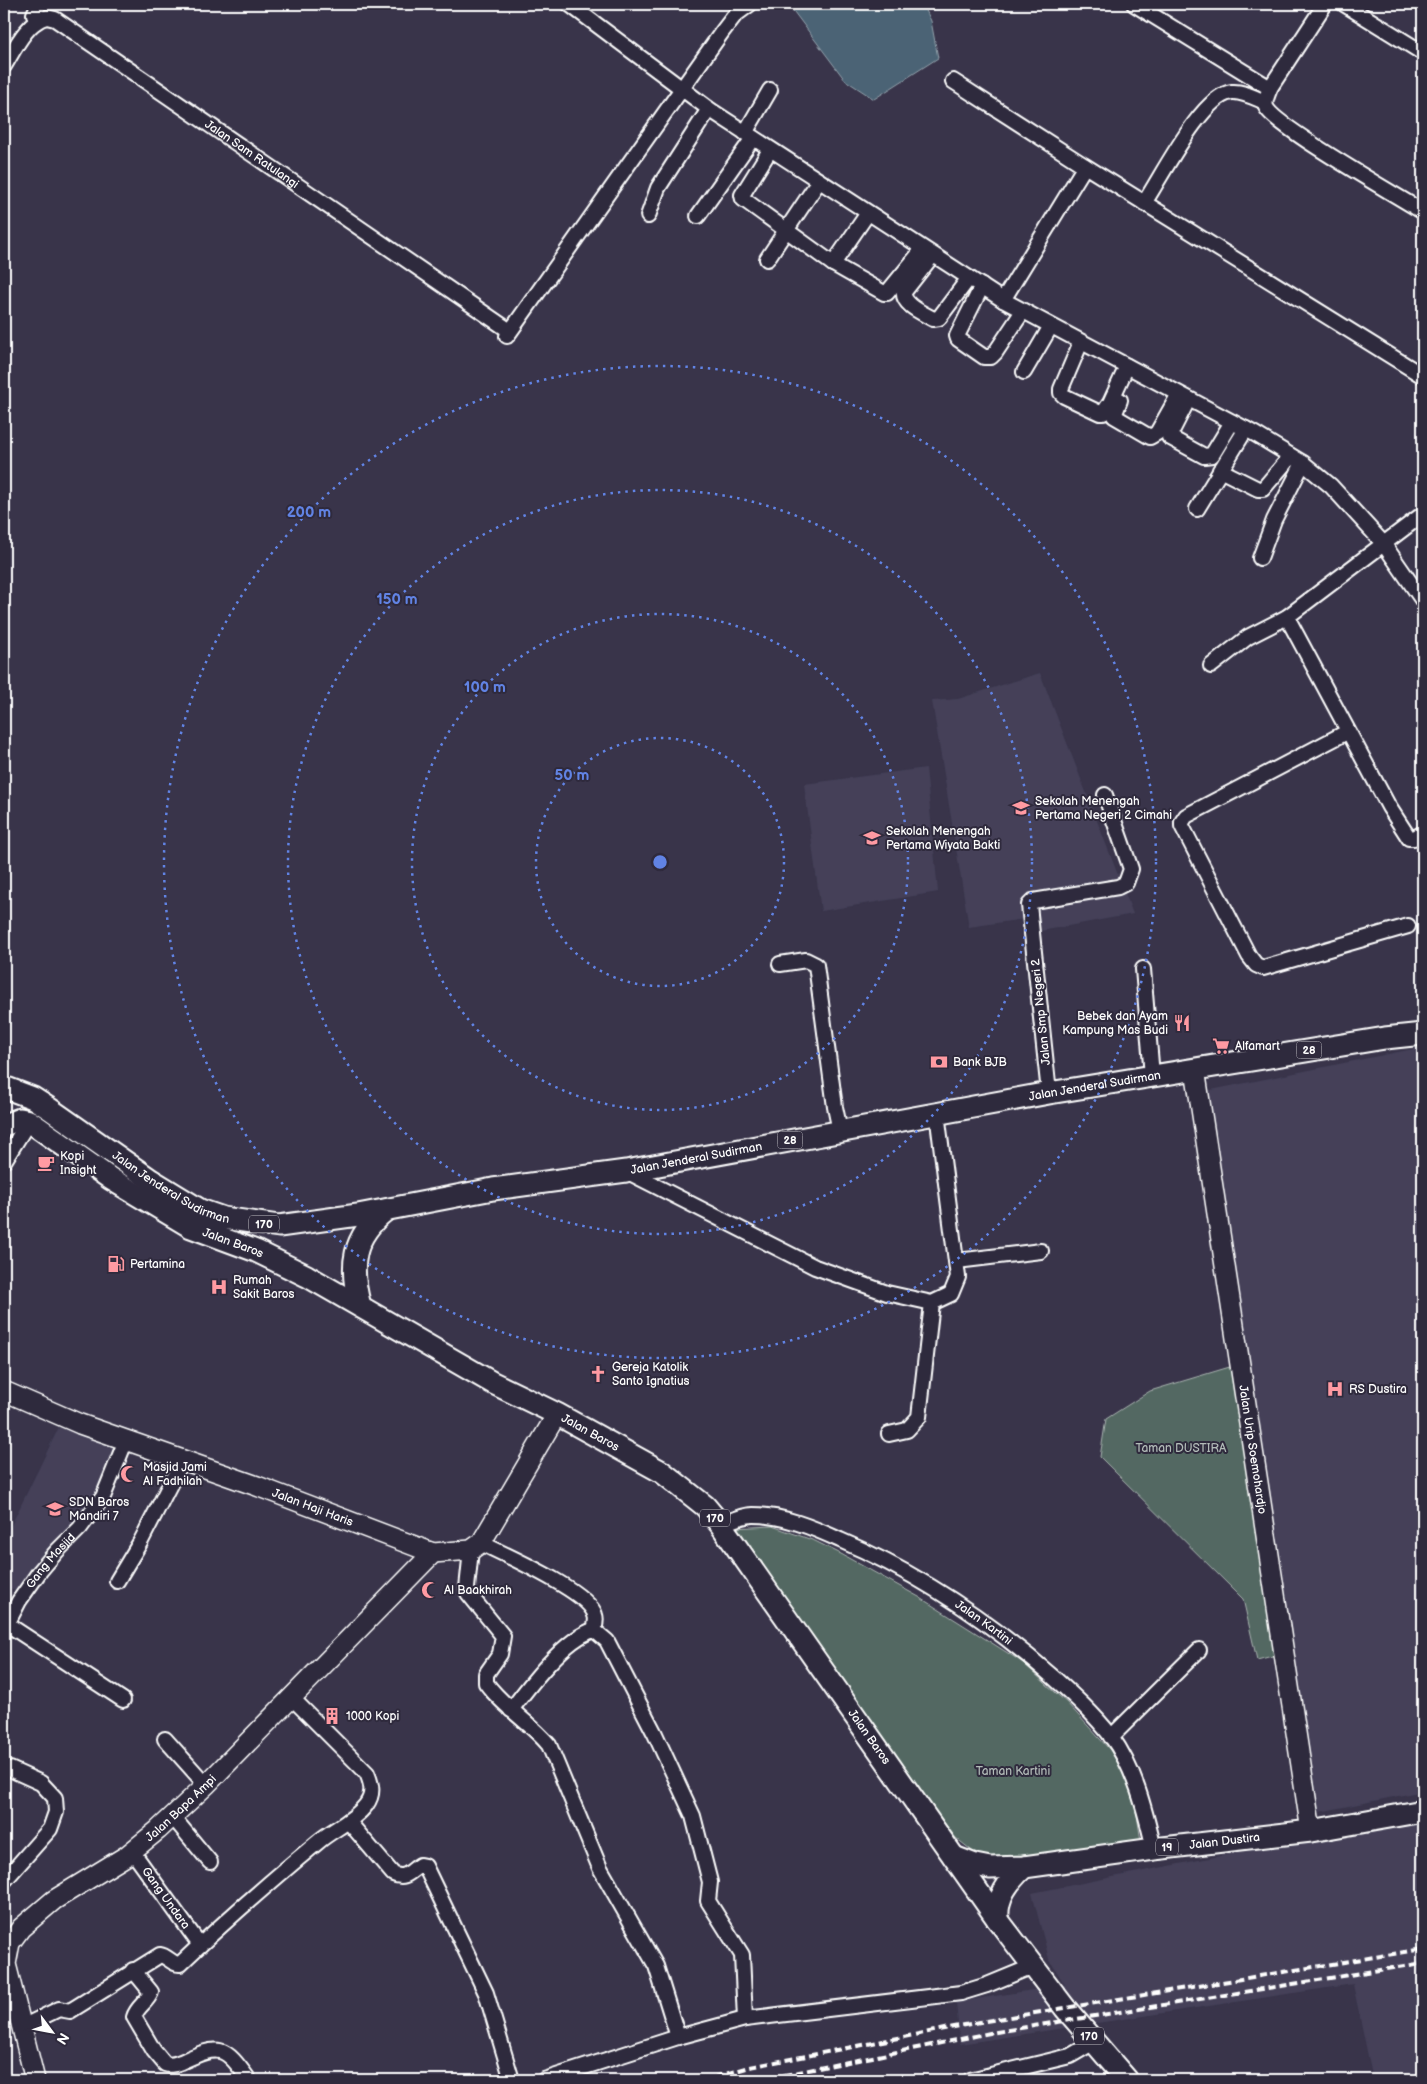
<svg xmlns="http://www.w3.org/2000/svg" width="1427" height="2084" viewBox="0 0 1427 2084" font-family="'Balsamiq Sans',sans-serif">
<style>
.built{fill:#444159}
.green{fill:#536862;stroke:#a9b4b0}
.water{fill:#4b6475;stroke:#93a2ac}
.lines{fill:none;stroke-linecap:round;stroke-linejoin:round}
.street-casing{stroke:#fff;stroke-width:18}
.secondary-casing{stroke:#fff;stroke-width:22}
.primary-casing{stroke:#fff;stroke-width:25}
.street{stroke:#2f2a3d;stroke-width:14}
.secondary{stroke:#2f2a3d;stroke-width:19}
.primary{stroke:#2f2a3d;stroke-width:21}
.rail{stroke:#fff;stroke-width:4;stroke-dasharray:8 4;stroke-linecap:butt}
.ring{fill:none;stroke:#6183e4;stroke-width:2.5;stroke-dasharray:2.5 5}
.labels{text-anchor:middle;dominant-baseline:central;stroke-width:4;stroke-linejoin:round;paint-order:stroke}
.shield{fill:#2f2a3d;stroke:#c1bfc5;stroke-width:1}
.shield-label{font-size:11px;font-weight:bold;fill:#fff}
.street-label{font-size:12px;fill:#fff;stroke:#2f2a3d}
.poi-label{font-size:12px;fill:#fff;stroke:#2f2a3d;text-anchor:start}
.park-label{font-size:12px;fill:#b2bbb8;stroke:#2f2a3d}
.centre{fill:#6183e4;stroke:#2f2a3d;stroke-width:2.5}
.ring-label{font-size:15px;text-anchor:middle;font-weight:bold;fill:#6183e4;stroke:#2f2a3d;stroke-width:4;stroke-linejoin:round;paint-order:stroke}
</style>
<rect width="100%" height="100%" fill="#39344a"/>
<filter id="ink" filterUnits="userSpaceOnUse"><feTurbulence type="fractalNoise" baseFrequency=".02" numOctaves="2"/><feDisplacementMap in="SourceGraphic" scale="10" xChannelSelector="R" yChannelSelector="G"/><feConvolveMatrix kernelMatrix="1 2 1 2 8 2 1 2 1" color-interpolation-filters="sRGB"/></filter>
<g filter="url(#ink)">
<g class="built">
<path d="M1040,673L1133,914L1041,931L1037,917L969,927L932,701L958,699Z"/>
<path d="M926,768L938,892L821,911L804,784Z"/>
<path d="M1423,1047V1791L1314,1813L1201,1092Z"/>
<path d="M60,1425L120,1450L100,1496L18,1592L4,1585V1540Z"/>
<path d="M1423,1823V2080H1373L1353,1984L960,2044L956,2002L1065,1985L1049,1959L1032,1893L1240,1852Z"/>
</g>
<g class="green">
<path d="M1233,1366L1280,1654L1257,1660L1243,1599L1100,1457L1106,1419L1150,1391Z"/>
<path d="M772,1526L815,1541L841,1554L919,1597L1022,1662L1067,1703L1110,1750L1129,1781L1137,1815L1141,1842L1031,1862L985,1861L956,1838L895,1759L733,1528Z"/>
</g>
<path class="water" d="M788,4H923L931,21L938,58L874,99L845,80Z"/>
<g class="lines">
<g class="street-casing">
<g id="street">
<path d="M569,4L709,109L1003,300L1255,434L1303,463L1331,486L1383,543L1423,601"/>
<path d="M1134,4L1270,88"/>
<path d="M1325,4L1270,88C1268,94 1264,101 1266,107C1274,126 1398,196 1423,212"/>
<path d="M1344,4L1423,53"/>
<path d="M36,22L34,14L39,4"/>
<path id="s1" d="M4,66C14,50 27,21 47,17L55,19L510,331"/>
<path d="M953,81L1085,166"/>
<path d="M745,133L770,90"/>
<path d="M770,150L742,195L743,199L833,264L884,293H887L923,249"/>
<path d="M1144,203C1161,178 1202,95 1232,92C1242,91 1255,98 1265,102"/>
<path d="M648,216L658,188L709,109"/>
<path d="M698,216L753,138"/>
<path d="M933,255L904,292C902,305 923,313 933,319L939,318L969,278"/>
<path d="M767,259L819,181"/>
<path d="M833,264L868,213"/>
<path d="M982,286L957,336L958,339L984,357H991L995,353L1023,311"/>
<path d="M1003,300L1085,166L1423,376"/>
<path d="M507,336L722,32L735,15L750,4"/>
<path d="M1081,342L1061,389V393L1064,396L1100,413H1103L1110,403L1127,366"/>
<path d="M1024,372L1051,326"/>
<path d="M1120,400L1114,416L1150,437L1157,433L1179,394"/>
<path d="M1188,400L1169,437L1204,456L1212,455L1232,422"/>
<path d="M1220,470L1258,489H1263L1291,456"/>
<path d="M1197,509L1246,429"/>
<path d="M1260,558L1274,520L1303,463"/>
<path d="M1287,617L1389,807L1409,838H1414L1423,833"/>
<path d="M1211,666L1248,637L1287,617L1423,514"/>
<path d="M1347,732L1186,816L1182,822V826L1249,956L1256,965L1263,968L1408,926"/>
<path d="M780,964L806,960L816,965L835,1107L840,1131"/>
<path d="M1143,969L1152,1076"/>
<path d="M1049,1093L1029,905L1033,901L1118,887L1126,883L1131,869L1105,795"/>
<path d="M4,1161L29,1121"/>
<path d="M626,1171L815,1267L887,1293L932,1303L951,1294L958,1277L937,1113"/>
<path d="M957,1261L1041,1251"/>
<path d="M889,1434L907,1430L919,1417L932,1303"/>
<path id="s2" d="M721,1525C731,1521 742,1515 753,1515C783,1515 814,1528 840,1540C918,1573 989,1621 1053,1677C1073,1695 1094,1714 1111,1736C1135,1769 1145,1810 1154,1849"/>
<path d="M481,1543C503,1554 589,1591 595,1615C597,1620 595,1626 594,1630"/>
<path d="M471,1550L467,1588L468,1593L503,1636L500,1654L486,1674V1683C503,1707 530,1722 549,1745L600,1868L656,1966L678,2037"/>
<path d="M117,1581L141,1541L182,1461"/>
<path d="M7,1624L123,1700"/>
<path id="s3" d="M4,1630L19,1601L40,1571L57,1551L80,1528L103,1497L126,1440"/>
<path d="M511,1710C529,1686 565,1638 594,1630L607,1641L655,1734L693,1816L710,1882L708,1901L742,1955L745,2019"/>
<path d="M1111,1737L1199,1650"/>
<path d="M165,1739L206,1785"/>
<path d="M172,1816L210,1862"/>
<path d="M348,1821L393,1874C406,1880 410,1871 420,1865L425,1866L486,1993L512,2080"/>
<path id="s4" d="M132,1851L200,1945"/>
<path d="M4,1881L50,1829L56,1812L55,1798L41,1783L10,1769"/>
<path d="M133,1970L151,1992C148,2002 137,2006 134,2017L154,2051L165,2064C171,2066 175,2064 181,2062C220,2044 224,2045 249,2080"/>
<path d="M22,2027L59,2009L70,2011L160,1955C168,1956 172,1965 180,1964C225,1921 271,1881 318,1842C333,1829 354,1821 366,1805C374,1794 372,1785 367,1773L291,1697"/>
<path d="M544,2080L678,2037L745,2019L961,1993L987,1985L1033,1966"/>
<path d="M970,2080L1070,2056L1094,2042"/>
</g>
</g>
<g class="secondary-casing">
<g id="secondary">
<path id="s5" d="M1195,1069L1311,1831"/>
<path id="s6" d="M4,1391L80,1424L257,1486L433,1553L471,1550L481,1543L557,1414"/>
<path id="s7" d="M35,2080L6,1964L10,1943L21,1928L54,1900L126,1856L158,1830L206,1785L433,1553"/>
</g>
</g>
<g class="primary-casing">
<g id="primary">
<path id="s8" d="M4,1087L33,1098L50,1109L151,1180L200,1210L223,1218L279,1226L358,1215L493,1189L626,1171L1049,1093L1385,1038L1423,1034"/>
<path id="s9" d="M4,1125L20,1119L29,1121L111,1179L191,1227L256,1251L307,1276L493,1383L557,1414L662,1472L705,1506L721,1525L998,1920L1065,2008L1127,2080"/>
<path d="M360,1306C349,1266 352,1237 386,1210"/>
<path id="s10" d="M954,1857L975,1865L990,1868L1024,1867L1154,1849L1311,1831L1423,1811"/>
<path d="M998,1920C996,1897 1008,1882 1024,1867"/>
</g>
</g>
<use href="#street" class="street"/>
<use href="#secondary" class="secondary"/>
<use href="#primary" class="primary"/>
<g class="rail">
<path d="M704,2080L750,2067L980,2022L1423,1949"/>
<path d="M760,2080L990,2033L1423,1963"/>
</g>
</g>
</g>
<g class="ring">
<circle cx="660" cy="862" r="124"/>
<circle cx="660" cy="862" r="248"/>
<circle cx="660" cy="862" r="372"/>
<circle cx="660" cy="862" r="496"/>
</g>
<defs>
<g id="school-bare" transform="scale(1.35)"><path d="M0-5L7-2L0 1L-7-2ZM-4 1L0 2.5L4 1V4Q0 6-4 4Z" fill="#ff9aa2" stroke="#2f2a3d" stroke-width="2.5" paint-order="stroke"/></g>
<g id="restaurant-bare" transform="scale(1.35)"><path d="M-5-6h1v4h1v-4h1v4h1v-4h1v5L-1.5 .5V6h-2V.5L-5-1ZM5-6V6H3V1.5H1.5Q1.5-4 5-6Z" fill="#ff9aa2" stroke="#2f2a3d" stroke-width="2.5" paint-order="stroke"/></g>
<g id="supermarket-bare" transform="scale(1.35)"><path d="M-6-5.5h2.5l.6 2H6L4.5 2H-2.5L-4.4-4H-6ZM-1.5 3.2a1.3 1.3 0 1 0 .1 0ZM3 3.2a1.3 1.3 0 1 0 .1 0Z" fill="#ff9aa2" stroke="#2f2a3d" stroke-width="2.5" paint-order="stroke"/></g>
<g id="bank-bare" transform="scale(1.35)"><path d="M-6-4H6V4H-6ZM0-2.3a2.3 2.3 0 1 0 0 4.6a2.3 2.3 0 1 0 0-4.6Z" fill="#ff9aa2" stroke="#2f2a3d" stroke-width="2.5" paint-order="stroke"/></g>
<g id="cafe-bare" transform="scale(1.35)"><path d="M-5.5-4.5H6V0H3Q3 3.5 0 3.5H-2.5Q-5.5 3.5-5.5 0ZM3-3.2v2h1.7v-2ZM-6 4.5H4V6H-6Z" fill="#ff9aa2" stroke="#2f2a3d" stroke-width="2.5" paint-order="stroke"/></g>
<g id="fuel-bare" transform="scale(1.35)"><path d="M-5.5-6h7V0h2V4h1.3V-2.5L3-4.5l.8-.8L6-3V5H2.5V1h-1V6h-7ZM-4.2-4.7v3.2H.2V-4.7Z" fill="#ff9aa2" stroke="#2f2a3d" stroke-width="2.5" paint-order="stroke"/></g>
<g id="hospital-bare" transform="scale(1.35)"><path d="M-5-5h3v3.5h4V-5h3V5h-3V1.5h-4V5h-3Z" fill="#ff9aa2" stroke="#2f2a3d" stroke-width="2.5" paint-order="stroke"/></g>
<g id="church-bare" transform="scale(1.35)"><path d="M-1.2-6h2.4v3.5h3.3v2.4h-3.3V6h-2.4V-.1h-3.3v-2.4h3.3Z" fill="#ff9aa2" stroke="#2f2a3d" stroke-width="2.5" paint-order="stroke"/></g>
<g id="mosque-bare" transform="scale(1.35)"><path d="M3.5-4.9A6 6 0 1 0 3.5 4.9A5 5 0 1 1 3.5-4.9Z" fill="#ff9aa2" stroke="#2f2a3d" stroke-width="2.5" paint-order="stroke"/></g>
<g id="building-bare" transform="scale(1.35)"><path d="M-4-6H4V6H1V3H-1V6H-4ZM-2.5-4.3h1.7v1.8h-1.7ZM.8-4.3h1.7v1.8H.8ZM-2.5-1h1.7V.8h-1.7ZM.8-1h1.7V.8H.8Z" fill="#ff9aa2" stroke="#2f2a3d" stroke-width="2.5" paint-order="stroke"/></g>
</defs>
<g fill-rule="evenodd">
<use href="#school-bare" x="1021" y="808"/>
<use href="#school-bare" x="872" y="838"/>
<use href="#restaurant-bare" x="1182" y="1023"/>
<use href="#supermarket-bare" x="1221" y="1046"/>
<use href="#bank-bare" x="939" y="1062"/>
<use href="#cafe-bare" x="46" y="1163"/>
<use href="#fuel-bare" x="116" y="1264"/>
<use href="#hospital-bare" x="219" y="1287"/>
<use href="#church-bare" x="598" y="1374"/>
<use href="#hospital-bare" x="1335" y="1389"/>
<use href="#mosque-bare" x="129" y="1474"/>
<use href="#school-bare" x="55" y="1509"/>
<use href="#mosque-bare" x="430" y="1590"/>
<use href="#building-bare" x="332" y="1716"/>
</g>
<g class="labels">
<g class="shield">
<rect x="1296.5" y="1041.5" width="25" height="17" rx="4"/>
<rect x="777.5" y="1131.5" width="25" height="17" rx="4"/>
<rect x="249" y="1215.5" width="30" height="17" rx="4"/>
<rect x="700" y="1509.5" width="30" height="17" rx="4"/>
<rect x="1156" y="1838.5" width="22" height="17" rx="4"/>
<rect x="1074" y="2027.5" width="30" height="17" rx="4"/>
</g>
<g class="shield-label">
<text x="1309" y="1050">28</text>
<text x="790" y="1140">28</text>
<text x="264" y="1224">170</text>
<text x="715" y="1518">170</text>
<text x="1167" y="1847">19</text>
<text x="1089" y="2036">170</text>
</g>
<g class="street-label">
<text stroke="none"><textPath href="#s1" startOffset="314">Jalan Sam Ratulangi</textPath></text>
<text transform="translate(1041 1012) rotate(-96)">Jalan Smp Negeri 2</text>
<text stroke="none"><textPath href="#s8" startOffset="1141">Jalan Jenderal Sudirman</textPath></text>
<text stroke="none"><textPath href="#s8" startOffset="736">Jalan Jenderal Sudirman</textPath></text>
<text stroke="none"><textPath href="#s8" startOffset="196">Jalan Jenderal Sudirman</textPath></text>
<text stroke="none"><textPath href="#s9" startOffset="265">Jalan Baros</textPath></text>
<text stroke="none"><textPath href="#s9" startOffset="670">Jalan Baros</textPath></text>
<text stroke="none"><textPath href="#s5" startOffset="385">Jalan Urip Soemohardjo</textPath></text>
<text stroke="none"><textPath href="#s6" startOffset="330">Jalan Haji Haris</textPath></text>
<text stroke="none"><textPath href="#s3" startOffset="84">Gang Masjid</textPath></text>
<text stroke="none"><textPath href="#s2" startOffset="291">Jalan Kartini</textPath></text>
<text stroke="none"><textPath href="#s9" startOffset="1090">Jalan Baros</textPath></text>
<text stroke="none"><textPath href="#s7" startOffset="360">Jalan Bapa Ampi</textPath></text>
<text stroke="none"><textPath href="#s10" startOffset="274">Jalan Dustira</textPath></text>
<text stroke="none"><textPath href="#s4" startOffset="58">Gang Undara</textPath></text>
</g>
<g class="poi-label">
<text x="1035" y="801">Sekolah Menengah<tspan x="1035" dy="14">Pertama Negeri 2 Cimahi</tspan></text>
<text x="886" y="831">Sekolah Menengah<tspan x="886" dy="14">Pertama Wiyata Bakti</tspan></text>
<text x="1168" y="1016" text-anchor="end">Bebek dan Ayam<tspan x="1168" dy="14">Kampung Mas Budi</tspan></text>
<text x="1235" y="1046">Alfamart</text>
<text x="953" y="1062">Bank BJB</text>
<text x="60" y="1156">Kopi<tspan x="60" dy="14">Insight</tspan></text>
<text x="130" y="1264">Pertamina</text>
<text x="233" y="1280">Rumah<tspan x="233" dy="14">Sakit Baros</tspan></text>
<text x="612" y="1367">Gereja Katolik<tspan x="612" dy="14">Santo Ignatius</tspan></text>
<text x="1349" y="1389">RS Dustira</text>
<text x="143" y="1467">Masjid Jami<tspan x="143" dy="14">Al Fadhilah</tspan></text>
<text x="69" y="1502">SDN Baros<tspan x="69" dy="14">Mandiri 7</tspan></text>
<text x="444" y="1590">Al Baakhirah</text>
<text x="346" y="1716">1000 Kopi</text>
</g>
<g class="park-label">
<text x="1181" y="1448">Taman DUSTIRA</text>
<text x="1013" y="1771">Taman Kartini</text>
</g>
</g>
<circle cx="660" cy="862" r="8" class="centre"/>
<g class="ring-label">
<text x="309" y="517">200 m</text>
<text x="397" y="604">150 m</text>
<text x="485" y="692">100 m</text>
<text x="572" y="780">50 m</text>
</g>
<rect width="1427" height="2084" fill="none" stroke="#2f2a3d" stroke-width="20"/>
<rect x="10" y="10" width="1407" height="2064" fill="none" stroke="#fff" stroke-width="2" filter="url(#ink)"/>
<g transform="translate(52 2032) rotate(122)" stroke="#2f2a3d" stroke-width="4" paint-order="stroke">
<path d="M0-4L9 19L0 12L-9 19Z" fill="#ffffff"/>
<text y="-8" font-size="14" font-weight="bold" text-anchor="middle" fill="#ffffff">N</text>
</g>
</svg>
